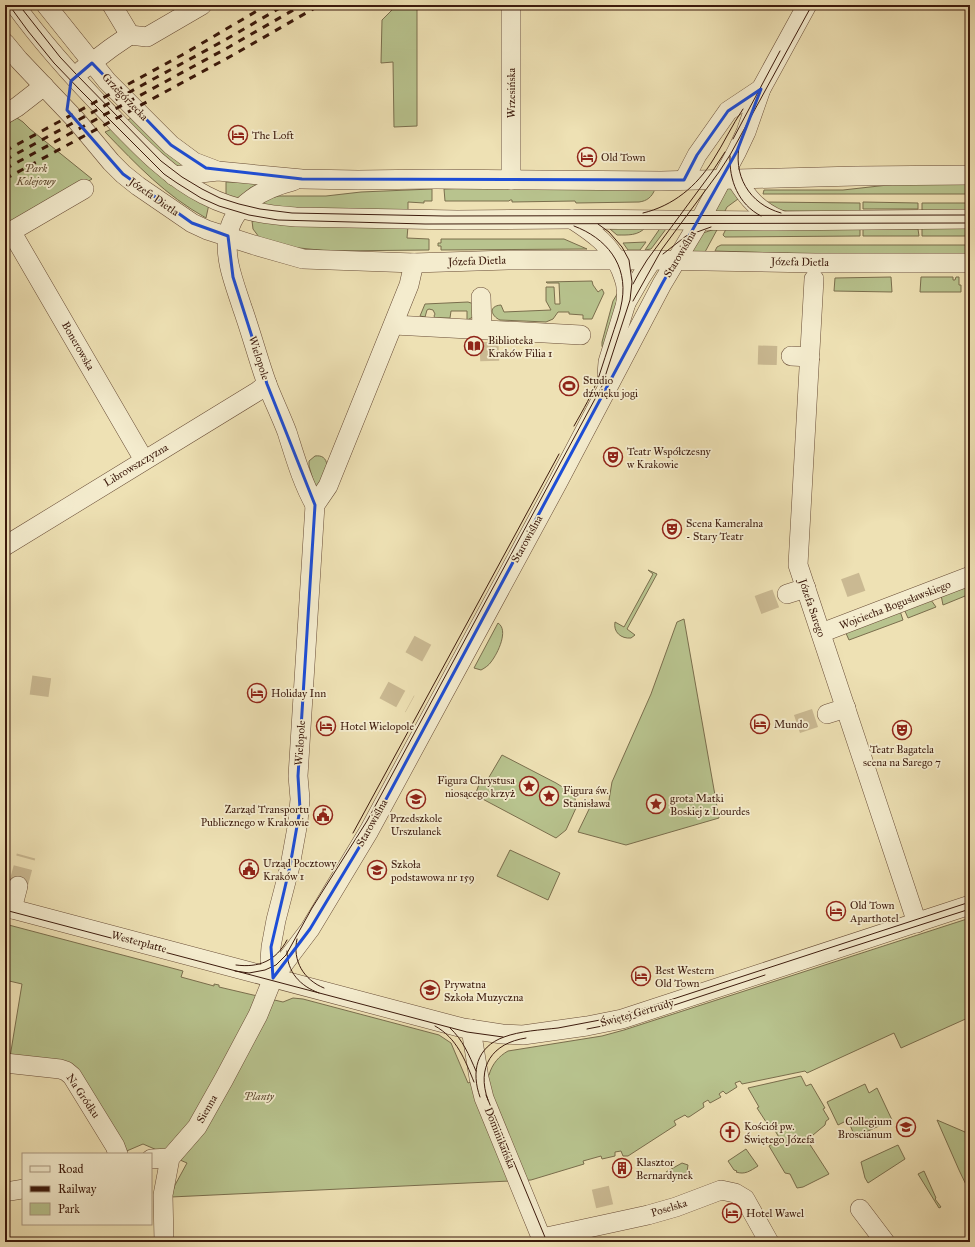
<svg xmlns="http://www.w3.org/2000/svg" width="975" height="1247" viewBox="0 0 975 1247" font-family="'IM FELL Great Primer',serif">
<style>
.green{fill:#b8c38e;stroke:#7a6e4d}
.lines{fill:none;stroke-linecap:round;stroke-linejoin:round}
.minor-tunnel{stroke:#cab992;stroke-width:19;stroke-dasharray:19 10;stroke-linecap:butt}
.minor-casing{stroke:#684c36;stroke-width:20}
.minor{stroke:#f4ecce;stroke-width:19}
.tram{stroke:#3c1a0c;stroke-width:1}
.rail{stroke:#3c1a0c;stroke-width:3;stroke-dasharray:7 7;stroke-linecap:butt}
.marked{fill:none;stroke:#1d4ed8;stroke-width:3;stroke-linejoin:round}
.labels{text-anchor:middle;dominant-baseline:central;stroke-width:3.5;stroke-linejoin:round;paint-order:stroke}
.street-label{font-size:11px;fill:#3c1a0c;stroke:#f4ecce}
.poi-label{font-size:11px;fill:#3c1a0c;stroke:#f4ecce;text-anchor:start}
.park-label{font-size:11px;font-style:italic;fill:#614d33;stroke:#f4ecce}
</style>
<rect width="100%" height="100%" fill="#eee1b4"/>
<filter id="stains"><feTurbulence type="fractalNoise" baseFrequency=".005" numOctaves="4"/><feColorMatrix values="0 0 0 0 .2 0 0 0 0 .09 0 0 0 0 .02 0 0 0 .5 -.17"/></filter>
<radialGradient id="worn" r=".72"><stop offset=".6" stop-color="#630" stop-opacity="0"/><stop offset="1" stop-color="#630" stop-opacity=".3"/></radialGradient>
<g class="green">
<path d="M397,5H417V126L394,127L393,62L381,63L382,20Z"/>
<path d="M133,117L185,166L184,169L171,165L126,121Z"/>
<path d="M17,118L23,122L30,129L92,179L5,228V125Z"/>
<path d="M114,128L209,204L206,218C165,195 138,166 105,132Z"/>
<path d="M226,182H260V183L250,188L236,201L226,197Z"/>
<path d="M970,182V194H763L764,190H843L897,184Z"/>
<path d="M467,188L655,189C652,197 647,201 639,202L576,203L575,201L512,202V200H510L509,201H445L444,189Z"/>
<path d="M726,188L732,189L738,199L727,207L724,213H716L714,207Z"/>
<path d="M432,189V201H424V203L408,202V213L280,210L260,204L270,198L279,196H326L361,192Z"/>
<path d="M763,202L860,203V212L787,211L780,210Z"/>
<path d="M863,202L918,203V209H863Z"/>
<path d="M922,203H970V211L922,212Z"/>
<path d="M252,221L408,226L407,238L429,239V250L328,251L281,246L259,237L253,229Z"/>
<path d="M860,226V236L725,237L723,235L727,227Z"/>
<path d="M922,226L970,228V236H922Z"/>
<path d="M646,227C638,236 628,235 617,235L610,229Z"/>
<path d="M661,227L666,229L651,249L645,250Z"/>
<path d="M718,228L705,252H693L692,248L703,233Z"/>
<path d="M863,229H918L919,236H863Z"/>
<path d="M441,239H564L587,249L441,250V246H438V243H441Z"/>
<path d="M646,242L640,250H628L623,243Z"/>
<path d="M721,245H970V254H809L715,251L717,247Z"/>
<path d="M891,277L892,292L834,291L835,278Z"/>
<path d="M921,277H953V280H955L956,277H959V285H961V292H920Z"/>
<path d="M592,281L593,285L598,292L602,289L604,293L592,319H583V315L569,314V312H558L553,319L546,322L500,320C491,316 488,306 501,305L504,312L551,310L546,301V287H554L555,304H560L559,283H547L546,282Z"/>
<path d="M620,289V295L604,351L602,346V342L613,301Z"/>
<path d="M468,302L474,304L473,317L467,320V311H451L450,318H435L434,316L435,314L433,310L429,309L427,310L425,317L420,316L425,304Z"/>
<path d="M315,456C322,455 326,458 327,465L319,488L315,487L309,466V461Z"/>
<path d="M648,570L657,574L627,629L635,635L631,638C621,639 613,632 615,622L624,627L653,574Z"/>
<path d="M970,585V594L943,605L941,595Z"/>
<path d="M931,600L936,607L908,618L904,609Z"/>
<path d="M900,611L903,620L849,640L845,631Z"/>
<path d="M684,619L719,818L626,845L578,832L592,803L608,806L612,782L651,694L677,622Z"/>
<path d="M498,623C509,630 498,653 491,662C489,665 485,668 481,670L474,668Z"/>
<path d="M502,755L556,783L572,793L575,798L576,808L566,830L556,838L475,795L480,782L485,784Z"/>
<path d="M510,850L560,873L548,900L497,876Z"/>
<path d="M970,918V1017L901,1048L894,1033L807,1073L805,1071L742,1084L740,1081L735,1083L737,1087L726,1094L723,1091L719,1094L721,1097L710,1103L708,1100L703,1103L704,1107L689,1117H687L685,1115L674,1121L676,1125L628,1156H623L621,1151L615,1152V1156L602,1159L601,1156L583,1161L584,1164L531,1180L171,1197L175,1185L187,1163L143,1144L122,1153L72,1071L10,1057L22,984L5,980V924L183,971L181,977L214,986V984L219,985V987L283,1002L293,998L303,999L439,1035L451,1043L468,1083L489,1075C492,1064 499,1056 508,1051L602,1036L624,1030Z"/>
<path d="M801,1076L806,1086L811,1084L825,1108L823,1109L829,1119L826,1121L825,1125L807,1140L829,1174L803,1187L797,1188L790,1174L785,1173L769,1146L780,1139L774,1129L770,1128L757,1108L759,1107L748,1088Z"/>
<path d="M865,1084L869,1093L877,1088L892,1120L855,1137L848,1120L838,1125L827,1102Z"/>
<path d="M937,1120L965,1132L970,1143V1193L959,1170Z"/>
<path d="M898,1145L905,1159L868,1183L865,1178L861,1162Z"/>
<path d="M746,1149L758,1166C750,1171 745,1175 736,1172L737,1171L734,1170L728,1161Z"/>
<path d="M682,1163L688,1165L687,1172L671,1180L666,1177V1175L667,1173L666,1172Z"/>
<path d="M924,1171L936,1198L935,1199L941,1207L939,1208L918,1174Z"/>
</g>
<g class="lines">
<g class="minor-tunnel">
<path d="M489,342L490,369"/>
<path d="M758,355L791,356"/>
<path d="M850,576L859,601"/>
<path d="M758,605L787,594"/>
<path d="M410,644L434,657"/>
<path d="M31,685L52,688"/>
<path d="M384,690L410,704"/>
<path d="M797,724L827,714"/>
<path d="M18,886L26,856"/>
<path d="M594,1199L611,1195"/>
</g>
<g class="minor-casing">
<g id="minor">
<path d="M15,5C43,44 75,79 108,113C137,143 167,176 205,195C233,210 265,215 296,217L457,220L572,219L774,221L970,219"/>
<path d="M46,5L107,81L171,145L194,162L215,170"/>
<path d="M112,5L130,35"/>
<path d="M511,5V180"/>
<path d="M130,35L147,37L202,5"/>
<path d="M5,43L19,60L76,120L111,162L123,174L138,186L192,223L207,230L254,245L303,259L414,263L508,260H649L815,263H970"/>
<path d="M82,70L111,48L130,35"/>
<path d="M5,114L17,107L44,86"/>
<path d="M174,176L218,171L302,179L358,180L436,179L661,181L856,176L970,175"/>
<path d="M736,179C748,199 759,211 780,220"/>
<path d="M684,180L697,155L728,111L761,89"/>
<path d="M293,181C265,188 232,204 228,236C224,259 235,285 242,307C251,332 258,359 267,384C273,400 281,416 287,432C295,457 302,482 315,505"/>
<path d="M572,219C595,234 610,244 621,270C623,276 626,282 626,288C627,293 626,298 626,303"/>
<path d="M11,231L144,460"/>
<path d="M5,235L84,189"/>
<path d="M814,279L798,565L917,923"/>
<path d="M481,297L482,329"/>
<path d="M394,325L581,335"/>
<path d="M791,356L810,357"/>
<path d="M607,375L608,362L626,303L641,277L652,260"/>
<path d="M5,546L258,391L267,384"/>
<path d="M787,594L806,588"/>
<path d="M821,633L970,576"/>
<path d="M827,714L846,708"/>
<path d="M5,907L463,1028L502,1034L523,1035L587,1026L622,1019L970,905"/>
<path d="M12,909L18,886"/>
<path d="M273,978L270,960L271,947L276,920L290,866L298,822L300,799L298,776L315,505L328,486L409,285L414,263"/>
<path d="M471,1029L479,1078L484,1098L543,1242"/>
<path d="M5,1063L60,1069L66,1071L72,1076L115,1146L118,1154"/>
<path d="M151,1159L170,1158"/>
<path d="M5,1192L23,1189"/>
<path d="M860,1209L885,1242"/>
<path d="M542,1238L648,1215L676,1207L721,1190L735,1193L745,1199L769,1242"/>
<path d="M164,1242L163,1195L170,1158L197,1127L224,1079L258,1015L273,978L310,929L369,831L558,482L662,284L698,224L737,151L746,132L761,89L807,5"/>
</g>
</g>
<use href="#minor" class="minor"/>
<g class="tram">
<path d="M9,5L28,31L54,63L80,90L164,174L177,183L201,198L219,206L249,215L278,220L425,224L970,223"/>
<path d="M19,5L60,57L76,74L161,161L182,177L202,189L220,198L239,204L260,209L292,213L444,216L970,215"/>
<path d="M733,139L780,51"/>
<path d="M740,142C732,175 749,204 781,213"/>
<path d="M730,156C729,180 738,204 761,216"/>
<path d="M643,213C673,206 697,186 713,160C724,143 732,125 743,109"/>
<path d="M574,226C606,238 628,264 622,301C620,314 615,326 611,339C607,351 603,364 599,376C593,393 583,410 574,426"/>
<path d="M663,254L686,236L711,227"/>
<path d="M633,284L639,273L647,260L712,172L725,152"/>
<path d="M633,301L662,249L719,172L730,155L812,5"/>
<path d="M353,833L559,454"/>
<path d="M5,910L467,1032L503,1037"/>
<path d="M297,939C292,961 304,980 324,988"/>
<path d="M287,951C287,972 300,986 319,993"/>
<path d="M839,951L970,909"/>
<path d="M236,965C259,968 276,961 287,940"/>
<path d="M235,971L249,973L265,970L276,965L286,955L312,908L367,821L602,386L630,300L632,282L629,260L622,247L609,232L598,224"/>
<path d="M435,1026C457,1038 465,1060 474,1082"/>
<path d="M450,1028C463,1040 469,1055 476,1071"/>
<path d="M587,1029L623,1022L765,975"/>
<path d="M486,1095L547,1242"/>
<path d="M480,1097C471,1072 476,1047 504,1037C520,1031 540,1030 558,1028C579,1024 600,1020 621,1016L970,902"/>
<path d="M488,1100C476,1067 492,1043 526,1038"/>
</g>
<g class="rail">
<path d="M5,151L182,55L267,5"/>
<path d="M5,160L225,40L285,5"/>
<path d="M5,169L229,47L302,5"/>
<path d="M5,179L233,55L320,5"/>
</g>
</g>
<path class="marked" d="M92,63L171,145L206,168L302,179L684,180L697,155L728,111L761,89L737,151L662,284L369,831L310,929L273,978L271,947L290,866L300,809L298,776L315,505L267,384L233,277L228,236L192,223L123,174L67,110L71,81Z"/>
<defs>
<g id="hotel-ring" transform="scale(1)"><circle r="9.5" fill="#f4ecce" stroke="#8f2418" stroke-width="1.5"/><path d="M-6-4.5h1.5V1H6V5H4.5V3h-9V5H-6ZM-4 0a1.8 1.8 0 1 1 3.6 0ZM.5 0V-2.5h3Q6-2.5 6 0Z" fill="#8f2418"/></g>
<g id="library-ring" transform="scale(1)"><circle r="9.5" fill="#f4ecce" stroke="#8f2418" stroke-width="1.5"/><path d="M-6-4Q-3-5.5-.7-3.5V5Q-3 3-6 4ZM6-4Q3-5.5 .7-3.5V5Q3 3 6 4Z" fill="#8f2418"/></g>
<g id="stadium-ring" transform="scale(1)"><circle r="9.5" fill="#f4ecce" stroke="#8f2418" stroke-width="1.5"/><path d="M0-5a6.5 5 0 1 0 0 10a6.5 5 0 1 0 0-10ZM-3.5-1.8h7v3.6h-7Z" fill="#8f2418"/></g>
<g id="theatre-ring" transform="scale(1)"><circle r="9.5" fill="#f4ecce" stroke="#8f2418" stroke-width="1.5"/><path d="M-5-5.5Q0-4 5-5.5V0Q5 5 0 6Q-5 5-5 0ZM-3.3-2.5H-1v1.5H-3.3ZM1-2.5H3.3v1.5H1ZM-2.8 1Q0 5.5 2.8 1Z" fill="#8f2418"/></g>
<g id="sight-ring" transform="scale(1)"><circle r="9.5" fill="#f4ecce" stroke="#8f2418" stroke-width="1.5"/><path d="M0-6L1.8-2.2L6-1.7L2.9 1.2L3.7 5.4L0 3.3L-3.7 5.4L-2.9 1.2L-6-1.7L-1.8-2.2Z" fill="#8f2418"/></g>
<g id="school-ring" transform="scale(1)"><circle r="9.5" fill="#f4ecce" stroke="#8f2418" stroke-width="1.5"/><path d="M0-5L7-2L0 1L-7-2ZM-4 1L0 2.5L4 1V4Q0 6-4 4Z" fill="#8f2418"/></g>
<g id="civic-ring" transform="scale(1)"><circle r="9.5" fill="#f4ecce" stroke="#8f2418" stroke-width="1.5"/><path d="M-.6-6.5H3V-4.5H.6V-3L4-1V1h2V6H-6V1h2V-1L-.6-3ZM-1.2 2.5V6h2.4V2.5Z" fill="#8f2418"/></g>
<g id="university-ring" transform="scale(1)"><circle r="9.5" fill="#f4ecce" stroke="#8f2418" stroke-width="1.5"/><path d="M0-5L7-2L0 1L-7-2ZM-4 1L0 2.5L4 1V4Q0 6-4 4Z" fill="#8f2418"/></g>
<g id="church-ring" transform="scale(1)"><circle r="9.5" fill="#f4ecce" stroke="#8f2418" stroke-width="1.5"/><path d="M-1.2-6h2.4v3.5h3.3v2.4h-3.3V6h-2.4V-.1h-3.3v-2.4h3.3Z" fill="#8f2418"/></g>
<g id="building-ring" transform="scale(1)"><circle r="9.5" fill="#f4ecce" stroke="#8f2418" stroke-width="1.5"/><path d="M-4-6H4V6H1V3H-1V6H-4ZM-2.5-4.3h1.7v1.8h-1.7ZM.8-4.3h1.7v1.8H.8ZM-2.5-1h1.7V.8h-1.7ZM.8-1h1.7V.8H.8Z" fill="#8f2418"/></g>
</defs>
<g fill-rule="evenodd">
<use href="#hotel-ring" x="238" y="135"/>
<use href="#hotel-ring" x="587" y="157"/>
<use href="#library-ring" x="474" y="346"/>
<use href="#stadium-ring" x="569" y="386"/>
<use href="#theatre-ring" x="613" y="457"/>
<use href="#theatre-ring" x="672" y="529"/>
<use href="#hotel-ring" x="257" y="693"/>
<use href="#hotel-ring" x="760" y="724"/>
<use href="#hotel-ring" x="326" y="726"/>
<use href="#theatre-ring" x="902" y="730"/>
<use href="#sight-ring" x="529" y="786"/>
<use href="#sight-ring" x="549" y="796"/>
<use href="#school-ring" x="416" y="799"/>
<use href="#sight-ring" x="656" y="804"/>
<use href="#civic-ring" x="323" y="815"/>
<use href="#civic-ring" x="249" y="869"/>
<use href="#school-ring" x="377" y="870"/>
<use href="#hotel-ring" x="836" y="911"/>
<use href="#hotel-ring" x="641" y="976"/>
<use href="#school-ring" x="430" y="990"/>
<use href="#university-ring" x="906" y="1127"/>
<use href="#church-ring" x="730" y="1132"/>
<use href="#building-ring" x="622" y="1168"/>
<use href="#hotel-ring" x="732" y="1213"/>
</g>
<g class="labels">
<g class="street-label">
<text transform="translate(511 93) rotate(-90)">Wrzesińska</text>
<text transform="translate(125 97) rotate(46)">Grzegórzecka</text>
<text transform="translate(154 197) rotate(35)">Józefa Dietla</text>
<text transform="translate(680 254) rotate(-59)">Starowiślna</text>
<text transform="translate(477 261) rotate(-2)">Józefa Dietla</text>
<text transform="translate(800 262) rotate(1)">Józefa Dietla</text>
<text transform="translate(78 346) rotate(60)">Bonerowska</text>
<text transform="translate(259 358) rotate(72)">Wielopole</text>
<text transform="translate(136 465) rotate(-31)">Librowszczyzna</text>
<text transform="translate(527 539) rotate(-61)">Starowiślna</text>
<text transform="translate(895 605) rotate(-21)">Wojciecha Bogusławskiego</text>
<text transform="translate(812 608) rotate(71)">Józefa Sarego</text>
<text transform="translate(300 743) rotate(-86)">Wielopole</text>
<text transform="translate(372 823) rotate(-61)">Starowiślna</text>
<text transform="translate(139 942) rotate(15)">Westerplatte</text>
<text transform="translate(637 1013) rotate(-16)">Świętej Gertrudy</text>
<text transform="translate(83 1096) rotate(56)">Na Gródku</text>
<text transform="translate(207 1109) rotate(-60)">Sienna</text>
<text transform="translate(500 1138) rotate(68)">Dominikańska</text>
<text transform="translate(669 1208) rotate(-17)">Poselska</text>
</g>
<g class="poi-label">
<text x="252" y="135">The Loft</text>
<text x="601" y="157">Old Town</text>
<text x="488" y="340">Biblioteka<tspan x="488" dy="13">Kraków Filia 1</tspan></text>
<text x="583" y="380">Studio<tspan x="583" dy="13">dźwięku jogi</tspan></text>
<text x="627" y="451">Teatr Współczesny<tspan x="627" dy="13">w Krakowie</tspan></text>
<text x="686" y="523">Scena Kameralna<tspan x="686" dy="13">- Stary Teatr</tspan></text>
<text x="271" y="693">Holiday Inn</text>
<text x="774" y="724">Mundo</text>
<text x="340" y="726">Hotel Wielopole</text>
<text x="902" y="749" text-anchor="middle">Teatr Bagatela<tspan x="902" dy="13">scena na Sarego 7</tspan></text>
<text x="515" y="780" text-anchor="end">Figura Chrystusa<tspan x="515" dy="13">niosącego krzyż</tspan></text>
<text x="563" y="790">Figura św.<tspan x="563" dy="13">Stanisława</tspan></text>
<text x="670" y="798">grota Matki<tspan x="670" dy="13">Boskiej z Lourdes</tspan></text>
<text x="309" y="809" text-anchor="end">Zarząd Transportu<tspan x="309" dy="13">Publicznego w Krakowie</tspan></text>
<text x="416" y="818" text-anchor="middle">Przedszkole<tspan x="416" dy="13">Urszulanek</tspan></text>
<text x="263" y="863">Urząd Pocztowy<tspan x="263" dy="13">Kraków 1</tspan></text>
<text x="391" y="864">Szkoła<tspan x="391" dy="13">podstawowa nr 159</tspan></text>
<text x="850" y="905">Old Town<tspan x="850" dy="13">Aparthotel</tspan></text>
<text x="655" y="970">Best Western<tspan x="655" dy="13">Old Town</tspan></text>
<text x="444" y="984">Prywatna<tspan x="444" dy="13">Szkoła Muzyczna</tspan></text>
<text x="892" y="1121" text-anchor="end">Collegium<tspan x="892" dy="13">Broscianum</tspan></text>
<text x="744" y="1126">Kościół pw.<tspan x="744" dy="13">Świętego Józefa</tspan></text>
<text x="636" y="1162">Klasztor<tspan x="636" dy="13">Bernardynek</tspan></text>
<text x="746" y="1213">Hotel Wawel</text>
</g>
<g class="park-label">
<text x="36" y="168">Park<tspan x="36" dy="13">Kolejowy</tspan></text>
<text x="259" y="1096">Planty</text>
</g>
</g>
<rect width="975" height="1247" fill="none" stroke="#eee1b4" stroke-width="20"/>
<rect x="6" y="6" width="963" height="1235" fill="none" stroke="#3c1a0c" stroke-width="2"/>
<rect x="10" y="10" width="955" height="1227" fill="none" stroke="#3c1a0c"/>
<rect x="22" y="1153" width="130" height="72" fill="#f4ecce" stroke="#aa9880"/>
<rect x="30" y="1166" width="20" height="6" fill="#f4ecce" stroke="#aa9880"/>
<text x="58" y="1173" font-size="12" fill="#3c1a0c">Road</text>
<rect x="30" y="1186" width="20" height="6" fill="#3c1a0c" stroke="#aa9880"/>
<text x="58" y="1193" font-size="12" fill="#3c1a0c">Railway</text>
<rect x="30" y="1203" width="20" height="12" fill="#b8c38e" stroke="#aa9880"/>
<text x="58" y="1213" font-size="12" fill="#3c1a0c">Park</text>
<rect width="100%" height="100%" filter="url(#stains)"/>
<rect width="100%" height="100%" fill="url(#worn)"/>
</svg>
